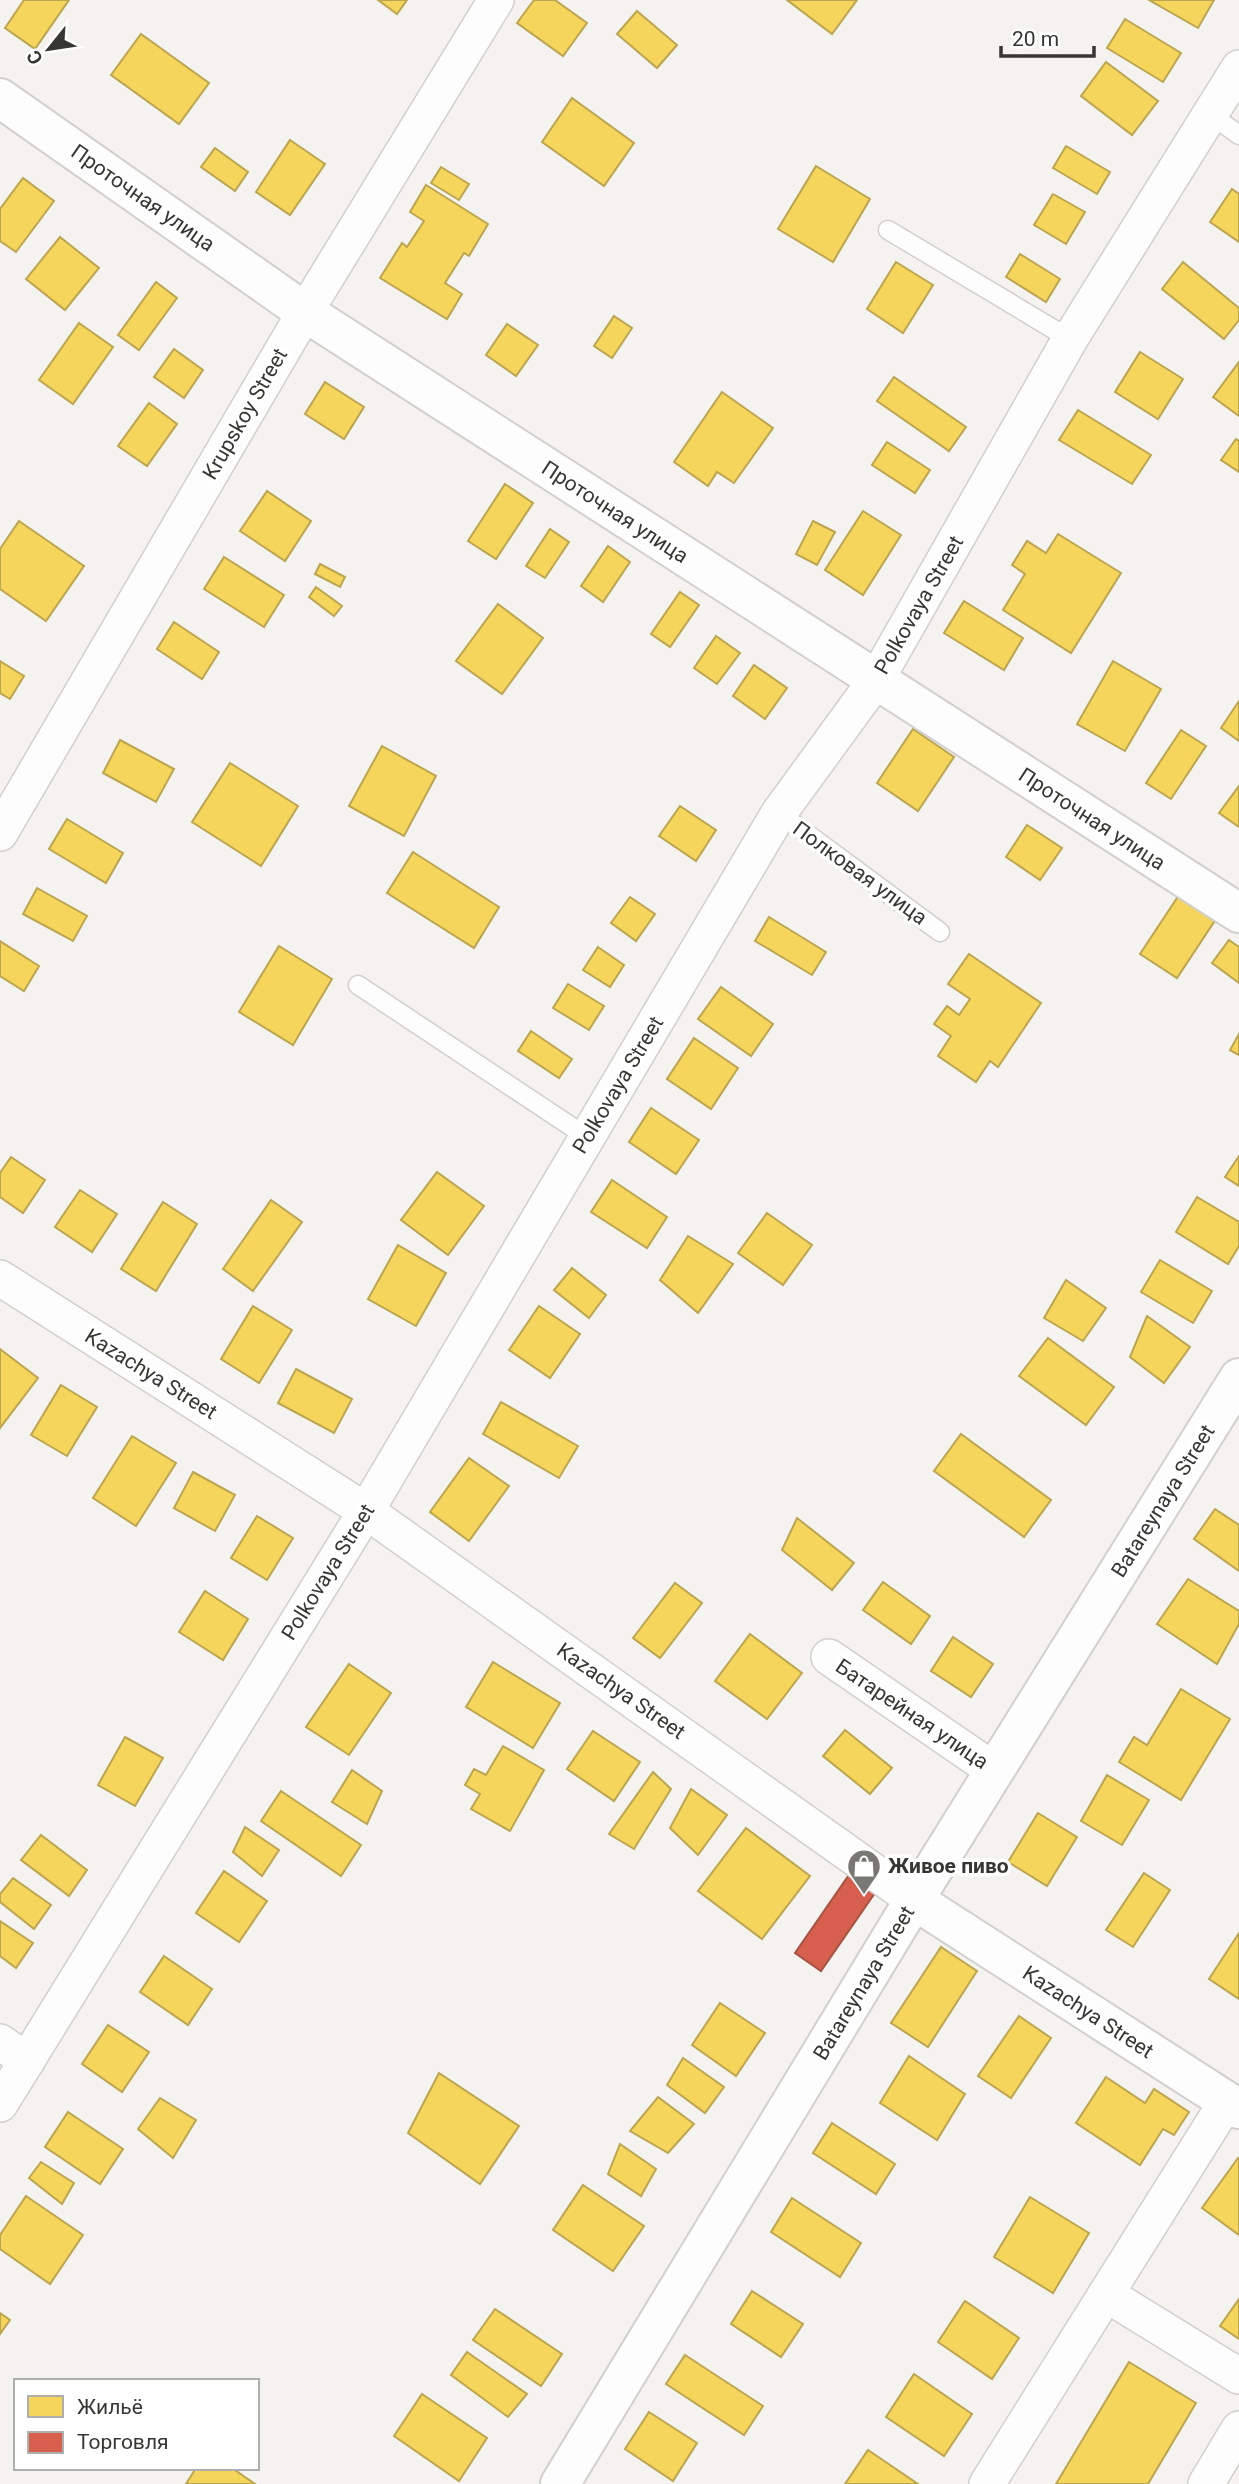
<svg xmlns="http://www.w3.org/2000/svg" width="1239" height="2484" viewBox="0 0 1239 2484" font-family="Roboto,sans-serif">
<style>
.homes{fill:#f6d55c;stroke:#bca550;stroke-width:2}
.shops{fill:#d6604d;stroke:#a65345;stroke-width:2}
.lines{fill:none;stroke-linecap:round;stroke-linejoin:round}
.service-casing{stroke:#d2d0ce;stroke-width:21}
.minor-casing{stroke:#d2d0ce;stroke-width:38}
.tertiary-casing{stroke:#d2d0ce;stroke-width:42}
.service{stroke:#fefdfd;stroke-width:18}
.minor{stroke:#fefdfd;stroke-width:35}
.tertiary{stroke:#fefdfd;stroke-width:38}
.labels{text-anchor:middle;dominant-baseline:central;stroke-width:7;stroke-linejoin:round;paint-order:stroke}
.street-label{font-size:21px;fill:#363633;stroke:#fff}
.poi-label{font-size:21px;font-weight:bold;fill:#363633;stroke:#fff;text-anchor:start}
</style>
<rect width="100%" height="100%" fill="#f5f3f0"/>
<g class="homes">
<path d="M24,0H69L35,49L5,28Z"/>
<path d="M378,0H407L397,14Z"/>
<path d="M534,0H555L587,23L563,56L517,23Z"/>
<path d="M787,0H857L832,34Z"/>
<path d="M1149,0H1214L1198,28Z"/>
<path d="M637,11L677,45L657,68L617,34Z"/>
<path d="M1125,19L1181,53L1163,82L1107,48Z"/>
<path d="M141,34L209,83L179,124L111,75Z"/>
<path d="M1106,62L1158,101L1132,135L1081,96Z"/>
<path d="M572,98L634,143L604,186L542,142Z"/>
<path d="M290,140L325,164L290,215L256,192Z"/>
<path d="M1066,146L1110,172L1097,194L1053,168Z"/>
<path d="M215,148L248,172L235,191L201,167Z"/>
<path d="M816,166L870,199L833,262L778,229Z"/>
<path d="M441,167L469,184L459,200L431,183Z"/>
<path d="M23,178L54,201L16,252L0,241V209Z"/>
<path d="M426,185L488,224L469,256L464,253L445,283L462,294L447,319L380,278L402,243L407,247L424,221L410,212Z"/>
<path d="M1232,189L1239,194V242L1210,222Z"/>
<path d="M1053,194L1085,212L1066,244L1034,225Z"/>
<path d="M60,237L99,268L65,310L26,279Z"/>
<path d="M1020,254L1060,279L1046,302L1006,277Z"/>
<path d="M896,262L933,285L903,333L867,309Z"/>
<path d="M1183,262L1239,308V320L1224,339L1162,289Z"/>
<path d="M156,282L177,298L139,350L118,335Z"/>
<path d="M614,316L632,328L612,358L594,346Z"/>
<path d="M79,323L113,347L73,404L39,380Z"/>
<path d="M507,324L538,345L516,376L486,355Z"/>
<path d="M174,349L203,370L184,398L154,377Z"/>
<path d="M1140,352L1183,379L1158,419L1115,392Z"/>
<path d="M1239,362V416L1213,397Z"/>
<path d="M894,377L966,427L949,451L877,401Z"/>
<path d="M325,382L364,407L344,439L305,414Z"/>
<path d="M722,392L773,428L734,483L717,472L708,486L674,462Z"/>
<path d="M149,403L177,424L147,466L118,446Z"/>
<path d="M1078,410L1151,455L1132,484L1059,440Z"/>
<path d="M1236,439L1239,441V472L1221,460Z"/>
<path d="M887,442L930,470L915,493L872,465Z"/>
<path d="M505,484L533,503L496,559L468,541Z"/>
<path d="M267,491L311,521L285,561L240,531Z"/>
<path d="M863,511L901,535L863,595L825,570Z"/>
<path d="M19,521L84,566L46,621L0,589V549Z"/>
<path d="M813,521L835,532L817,565L796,554Z"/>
<path d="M550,529L569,542L545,578L526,566Z"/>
<path d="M1058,534L1121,573L1071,653L1003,610L1025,574L1012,565L1027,541L1046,553Z"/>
<path d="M608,546L630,562L603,602L581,586Z"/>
<path d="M224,557L284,595L264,627L204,589Z"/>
<path d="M320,564L345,577L340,587L315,574Z"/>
<path d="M316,587L342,606L334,616L309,597Z"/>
<path d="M680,592L699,605L670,647L651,634Z"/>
<path d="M964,601L1023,638L1004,670L944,633Z"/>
<path d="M498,604L543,638L502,694L456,661Z"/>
<path d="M174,622L219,652L202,679L157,649Z"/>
<path d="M716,636L740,653L717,684L694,668Z"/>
<path d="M0,661L24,676L10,699L0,693Z"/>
<path d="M1113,661L1161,689L1125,751L1077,724Z"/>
<path d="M754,665L787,688L765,719L733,696Z"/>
<path d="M1239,701V741L1221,728Z"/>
<path d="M913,729L954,757L918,811L877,783Z"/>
<path d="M1181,730L1206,746L1171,799L1146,783Z"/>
<path d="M120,740L174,769L156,802L103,773Z"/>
<path d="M382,746L436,776L404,836L349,806Z"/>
<path d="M230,763L298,806L261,866L192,822Z"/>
<path d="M1239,786V827L1219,813Z"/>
<path d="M680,806L716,830L696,861L659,836Z"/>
<path d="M67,819L123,853L106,883L49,849Z"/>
<path d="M1027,825L1062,848L1040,880L1006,857Z"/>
<path d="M413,852L499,907L474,948L387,893Z"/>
<path d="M37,888L87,916L73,941L23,914Z"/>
<path d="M1181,892L1218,916L1177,978L1140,954Z"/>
<path d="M630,897L655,914L636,941L611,923Z"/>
<path d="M769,917L826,952L812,975L755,941Z"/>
<path d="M1229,940L1239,947V983L1212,963Z"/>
<path d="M0,941L39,966L24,991L0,976Z"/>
<path d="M279,946L332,979L293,1045L239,1012Z"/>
<path d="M598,947L624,965L610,987L583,970Z"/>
<path d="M969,954L1041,1003L998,1067L990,1061L976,1082L938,1056L951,1036L934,1024L947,1006L959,1015L970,999L948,984Z"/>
<path d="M568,984L604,1006L589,1030L553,1008Z"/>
<path d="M721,987L773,1024L751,1056L698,1019Z"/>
<path d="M531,1031L572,1059L559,1078L518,1051Z"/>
<path d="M1239,1034V1055L1230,1050Z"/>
<path d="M694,1038L738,1068L711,1109L667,1079Z"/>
<path d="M651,1108L699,1140L676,1174L629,1142Z"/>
<path d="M1239,1156V1186L1225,1177Z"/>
<path d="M11,1157L45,1180L23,1213L0,1197V1173Z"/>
<path d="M437,1172L484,1206L448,1255L401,1220Z"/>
<path d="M612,1180L667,1217L647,1248L591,1212Z"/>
<path d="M80,1190L117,1214L92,1252L55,1227Z"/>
<path d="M1197,1197L1239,1222V1246L1228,1264L1176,1232Z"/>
<path d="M271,1200L302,1222L253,1291L223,1269Z"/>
<path d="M163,1202L197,1224L156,1291L121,1269Z"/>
<path d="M767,1213L812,1245L783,1285L738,1253Z"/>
<path d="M688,1236L733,1264L698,1313L660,1280Z"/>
<path d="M398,1245L446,1273L416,1326L368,1299Z"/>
<path d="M1160,1260L1212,1291L1193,1323L1141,1292Z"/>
<path d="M572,1268L606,1295L589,1318L554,1290Z"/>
<path d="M1066,1280L1106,1308L1083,1341L1044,1318Z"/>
<path d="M253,1306L292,1330L259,1383L221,1359Z"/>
<path d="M539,1306L580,1334L550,1378L509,1350Z"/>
<path d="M1147,1316L1190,1347L1164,1383L1130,1357Z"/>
<path d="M1048,1338L1114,1387L1086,1425L1019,1376Z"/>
<path d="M0,1349L38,1378L0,1428Z"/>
<path d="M296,1369L352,1399L334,1433L278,1403Z"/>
<path d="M61,1385L97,1407L67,1456L31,1435Z"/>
<path d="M501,1402L578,1446L559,1478L483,1434Z"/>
<path d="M961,1434L1051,1500L1024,1537L934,1471Z"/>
<path d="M132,1436L176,1463L136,1526L93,1498Z"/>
<path d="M469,1458L509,1486L469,1541L430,1512Z"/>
<path d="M193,1472L235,1495L215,1531L174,1508Z"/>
<path d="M1215,1509L1239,1525V1571L1194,1539Z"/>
<path d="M257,1516L293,1538L267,1580L231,1558Z"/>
<path d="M797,1518L854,1563L832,1590L782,1550Z"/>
<path d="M1188,1579L1239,1611V1624L1217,1664L1157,1624Z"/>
<path d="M883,1582L930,1616L911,1644L863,1610Z"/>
<path d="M675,1583L702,1603L660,1658L633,1638Z"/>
<path d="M205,1591L248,1619L223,1660L179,1632Z"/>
<path d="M750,1634L802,1673L767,1719L715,1681Z"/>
<path d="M953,1637L993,1664L971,1697L931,1671Z"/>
<path d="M493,1662L560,1703L533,1748L466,1707Z"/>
<path d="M349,1664L391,1693L349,1755L306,1727Z"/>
<path d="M1181,1689L1230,1719L1181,1800L1119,1762L1134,1737L1147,1745Z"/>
<path d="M845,1730L892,1768L870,1794L823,1756Z"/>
<path d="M593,1731L640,1762L614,1801L567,1769Z"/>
<path d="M125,1737L163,1758L135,1806L98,1785Z"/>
<path d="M503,1746L544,1770L510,1831L471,1809L480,1794L465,1785L474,1769L486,1775Z"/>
<path d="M352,1770L382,1791L367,1824L332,1802Z"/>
<path d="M653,1772L671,1789L634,1849L609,1834Z"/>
<path d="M1107,1775L1149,1800L1122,1845L1081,1821Z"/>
<path d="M691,1789L727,1815L698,1855L670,1828Z"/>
<path d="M281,1791L361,1845L341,1876L261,1821Z"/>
<path d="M1038,1813L1077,1837L1047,1886L1008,1862Z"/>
<path d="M245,1827L279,1850L262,1876L233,1852Z"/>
<path d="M746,1828L810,1876L762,1939L698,1891Z"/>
<path d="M41,1835L87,1870L69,1896L21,1860Z"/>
<path d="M224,1871L267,1901L239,1942L196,1913Z"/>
<path d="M1144,1873L1170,1890L1133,1947L1106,1930Z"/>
<path d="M13,1878L51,1905L34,1929L0,1902V1894Z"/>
<path d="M0,1921L33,1943L16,1968L0,1956Z"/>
<path d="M1239,1933V1999L1209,1979Z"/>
<path d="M941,1947L977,1971L928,2047L891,2023Z"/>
<path d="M164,1956L212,1989L188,2025L140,1992Z"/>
<path d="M720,2003L765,2033L736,2076L692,2045Z"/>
<path d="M1019,2016L1051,2038L1011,2098L978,2076Z"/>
<path d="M108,2025L149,2052L122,2092L82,2064Z"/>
<path d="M909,2056L965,2094L937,2140L880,2103Z"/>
<path d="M683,2058L724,2087L705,2113L667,2085Z"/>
<path d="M439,2073L519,2126L480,2184L408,2133Z"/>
<path d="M1106,2077L1145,2103L1154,2089L1189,2112L1174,2135L1163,2129L1140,2165L1076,2123Z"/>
<path d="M658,2097L694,2124L668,2153L630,2131Z"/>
<path d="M160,2098L196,2120L173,2158L138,2129Z"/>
<path d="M68,2112L123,2149L100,2184L45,2147Z"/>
<path d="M832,2123L895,2164L876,2194L813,2153Z"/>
<path d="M620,2144L656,2169L641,2196L608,2174Z"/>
<path d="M1238,2158L1239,2159V2235L1202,2208Z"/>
<path d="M41,2162L74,2183L62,2204L29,2178Z"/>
<path d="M583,2185L644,2226L613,2271L553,2230Z"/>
<path d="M26,2196L83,2235L50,2284L0,2249V2235Z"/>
<path d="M1030,2197L1089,2233L1053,2293L994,2257Z"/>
<path d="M792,2198L861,2243L840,2277L771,2232Z"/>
<path d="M752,2291L803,2324L781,2357L731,2324Z"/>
<path d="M1239,2299V2339L1220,2326Z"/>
<path d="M965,2301L1019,2338L992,2379L938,2342Z"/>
<path d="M495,2309L562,2354L541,2386L473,2340Z"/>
<path d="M0,2313L10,2320L0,2334Z"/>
<path d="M467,2352L527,2394L508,2417L451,2375Z"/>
<path d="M685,2355L763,2406L744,2435L666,2384Z"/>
<path d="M1129,2362L1196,2403L1148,2484H1056Z"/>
<path d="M914,2374L972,2414L944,2456L886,2417Z"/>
<path d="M422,2394L487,2438L459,2481L394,2436Z"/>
<path d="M649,2412L697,2443L673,2481L625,2449Z"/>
<path d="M868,2450L918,2484H845Z"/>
<path d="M196,2468H232L255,2484H186Z"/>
</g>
<path class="shops" d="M851,1872L877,1890L821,1971L795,1953Z"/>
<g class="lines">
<g class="service-casing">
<g id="service">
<path d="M1210,114L1239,135"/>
<path d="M888,230L1070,339"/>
<path d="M779,813L940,932"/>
<path d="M358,985L587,1137"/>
</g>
</g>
<g class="minor-casing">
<g id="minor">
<path d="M0,833L305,312L496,0"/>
<path d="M0,1278L366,1511L914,1900"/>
<path d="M829,1657L995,1771"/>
<path d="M0,2042L27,2061"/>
<path d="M0,2104L366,1511L779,813L876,680L1070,339L1239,68"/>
<path d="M1106,2294L1239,2376"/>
<path d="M987,2484L1227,2101"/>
<path d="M1206,2484L1239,2429"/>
</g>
</g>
<g class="tertiary-casing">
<g id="tertiary">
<path d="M0,98L305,312L1239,913"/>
<path d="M914,1900L1239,2109"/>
<path d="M560,2484L914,1900L1239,1378"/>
</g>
</g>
<use href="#service" class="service"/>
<use href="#minor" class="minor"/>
<use href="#tertiary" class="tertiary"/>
</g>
<defs>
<g id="shop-pin" transform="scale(1.75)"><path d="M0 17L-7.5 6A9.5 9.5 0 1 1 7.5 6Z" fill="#797875" stroke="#fff"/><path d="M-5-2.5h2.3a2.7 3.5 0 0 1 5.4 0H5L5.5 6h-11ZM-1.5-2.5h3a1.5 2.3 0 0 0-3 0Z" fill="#fff"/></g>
</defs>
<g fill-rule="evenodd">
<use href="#shop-pin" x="864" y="1866"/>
</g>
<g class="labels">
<g class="street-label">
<text transform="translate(143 198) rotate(35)">Проточная улица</text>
<text transform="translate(245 414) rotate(-60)">Krupskoy Street</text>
<text transform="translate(615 512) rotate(33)">Проточная улица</text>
<text transform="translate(919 605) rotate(-60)">Polkovaya Street</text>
<text transform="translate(1092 819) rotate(33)">Проточная улица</text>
<text transform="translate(860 873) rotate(36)">Полковая улица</text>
<text transform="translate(618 1085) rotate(-59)">Polkovaya Street</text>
<text transform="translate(151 1374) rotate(32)">Kazachya Street</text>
<text transform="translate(1163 1501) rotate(-58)">Batareynaya Street</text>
<text transform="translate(328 1572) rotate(-58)">Polkovaya Street</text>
<text transform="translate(621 1691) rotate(35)">Kazachya Street</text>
<text transform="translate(912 1714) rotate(34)">Батарейная улица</text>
<text transform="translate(864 1983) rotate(-59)">Batareynaya Street</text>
<text transform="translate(1088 2012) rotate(33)">Kazachya Street</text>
</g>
<g class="poi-label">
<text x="888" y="1866">Живое пиво</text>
</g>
</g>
<rect x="14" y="2379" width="245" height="91" fill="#ffffff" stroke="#afafad" stroke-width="2"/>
<rect x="28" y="2396" width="35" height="21" fill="#f6d55c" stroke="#afafad" stroke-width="2"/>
<text x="77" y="2414" font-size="21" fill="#363633">Жильё</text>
<rect x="28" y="2432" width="35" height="21" fill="#d6604d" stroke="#afafad" stroke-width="2"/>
<text x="77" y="2449" font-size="21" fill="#363633">Торговля</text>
<g transform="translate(49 49) rotate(240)" stroke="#ffffff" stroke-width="5" paint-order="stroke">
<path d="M0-5L12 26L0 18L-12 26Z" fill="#363633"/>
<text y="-10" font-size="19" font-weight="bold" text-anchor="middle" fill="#363633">С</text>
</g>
<path d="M1001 46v10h93v-10" fill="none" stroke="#363633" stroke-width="3.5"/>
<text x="1012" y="46" font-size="21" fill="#363633" stroke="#ffffff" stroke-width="5" paint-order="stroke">20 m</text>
</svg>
